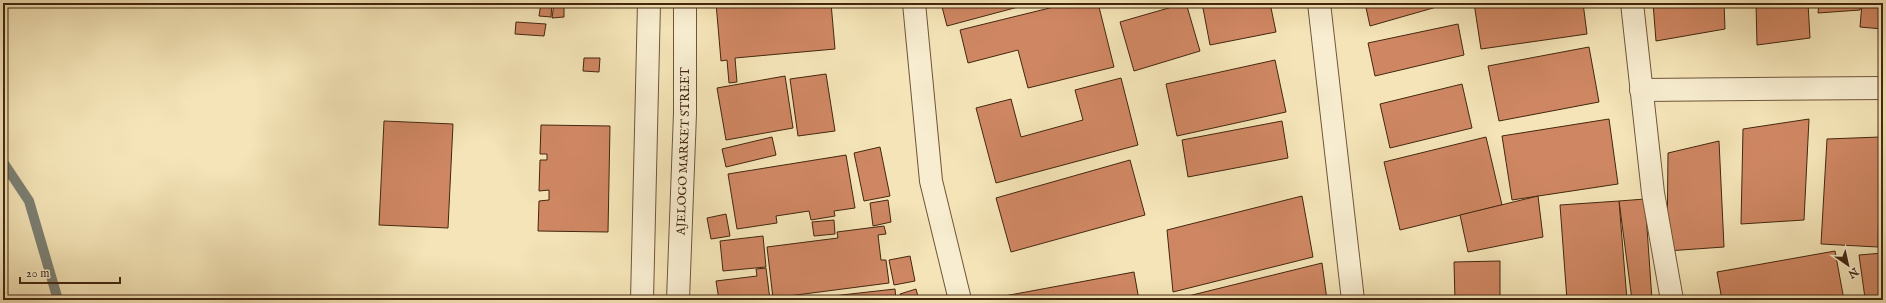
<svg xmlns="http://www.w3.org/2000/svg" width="1886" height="303" viewBox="0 0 1886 303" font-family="'IM FELL English',serif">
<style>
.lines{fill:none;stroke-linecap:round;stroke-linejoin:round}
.stream{stroke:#7b8075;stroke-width:10}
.building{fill:#cf8763;stroke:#43270e}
.minor-casing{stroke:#6f5638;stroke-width:24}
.minor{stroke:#f8edd0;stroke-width:22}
.labels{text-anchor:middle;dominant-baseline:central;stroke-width:4;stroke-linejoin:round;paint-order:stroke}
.street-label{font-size:12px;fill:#43270e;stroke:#f8edd0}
</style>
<rect width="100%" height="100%" fill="#f4e4b7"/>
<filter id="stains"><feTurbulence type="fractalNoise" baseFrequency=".005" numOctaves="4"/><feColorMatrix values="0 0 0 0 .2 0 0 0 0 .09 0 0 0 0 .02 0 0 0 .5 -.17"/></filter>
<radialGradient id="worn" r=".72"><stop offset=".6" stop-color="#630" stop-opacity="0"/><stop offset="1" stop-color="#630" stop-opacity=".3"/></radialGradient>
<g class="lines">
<path class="stream" d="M3,162L29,201L58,300"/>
</g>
<g class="building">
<path d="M541,3H552L551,17L539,16Z"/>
<path d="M554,3H564V17L552,18Z"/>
<path d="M716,3H831L835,49L735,58L737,82L729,83L727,60L721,61Z"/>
<path d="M941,3H1033L947,26Z"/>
<path d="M1070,3H1098L1114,67L1028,88L1018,50L968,63L960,30Z"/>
<path d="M1186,3L1200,51L1134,71L1120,22Z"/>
<path d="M1202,3H1270L1276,32L1210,45Z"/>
<path d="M1365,3H1446L1447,4L1370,26Z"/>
<path d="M1474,3H1583L1587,34L1481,49Z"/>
<path d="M1653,3H1724L1725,29L1656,41Z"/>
<path d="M1756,3H1808L1810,38L1757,45Z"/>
<path d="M1819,3H1861L1860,10L1818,13Z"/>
<path d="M1862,3H1883V29L1860,27Z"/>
<path d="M516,22L546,24L544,36L515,34Z"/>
<path d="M1458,24L1464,55L1375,76L1368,43Z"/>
<path d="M1589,47L1599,102L1499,121L1488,66Z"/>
<path d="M584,58H600L599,72L583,71Z"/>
<path d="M1275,60L1286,112L1177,136L1166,84Z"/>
<path d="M826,74L835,131L798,136L790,79Z"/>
<path d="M785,76L793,128L726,140L717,88Z"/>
<path d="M1121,78L1138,145L996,183L976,108L1011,99L1021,137L1083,120L1075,90Z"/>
<path d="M1462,84L1472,128L1390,148L1380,104Z"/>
<path d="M1609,119L1618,184L1512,200L1502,136Z"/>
<path d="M1809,119L1804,220L1741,224L1743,129Z"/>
<path d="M384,121L453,124L448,228L379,225Z"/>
<path d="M1282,121L1288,158L1188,177L1182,140Z"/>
<path d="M541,125L610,126L608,232L538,231L539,201L549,200V190L539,191L540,160H547V154H540Z"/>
<path d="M772,137L776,155L726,167L722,149Z"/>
<path d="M1486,137L1502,205L1400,230L1384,162Z"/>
<path d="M1880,137L1878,247L1821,244L1827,139Z"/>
<path d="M1719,141L1724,247L1667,251L1668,153Z"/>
<path d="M880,147L890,196L864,201L854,153Z"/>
<path d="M846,155L855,208L834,211L835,216L811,220L809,211L776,216L777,223L737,229L728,174Z"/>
<path d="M1130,160L1145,215L1011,252L996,198Z"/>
<path d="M1302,196L1313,257L1173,292L1167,230Z"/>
<path d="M1538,196L1543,237L1468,252L1460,215Z"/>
<path d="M1645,199L1652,300H1632L1619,201Z"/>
<path d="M888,200L891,222L873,226L870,203Z"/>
<path d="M1619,201L1627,300H1567L1560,205Z"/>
<path d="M726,214L730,236L711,239L707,218Z"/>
<path d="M834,220L835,234L814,236L812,222Z"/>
<path d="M884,226L886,234L878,235L881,260H886L889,283L773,298L767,247L838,238L837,232Z"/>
<path d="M763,236L766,267L723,271L720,241Z"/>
<path d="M1835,251L1844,300H1722L1717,272Z"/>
<path d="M1883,253V298H1865L1859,255Z"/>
<path d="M910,256L915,281L894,285L889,260Z"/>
<path d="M1500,261V300H1455L1454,262Z"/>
<path d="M1322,263L1327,300H1176V299Z"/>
<path d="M766,268L770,300H719L716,281L757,276L756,269Z"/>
<path d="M1134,272L1139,300H1000L999,297Z"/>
<path d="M895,289L896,300H797Z"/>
<path d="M916,289L919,300H902L900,294Z"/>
</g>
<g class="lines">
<g class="minor-casing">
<g id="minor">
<path d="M914,3L931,181L960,300"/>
<path d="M1319,3L1353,300"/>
<path d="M1632,3L1653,193L1672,300"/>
<path d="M1641,90L1883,88"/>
<path d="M642,300L649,3"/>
<path id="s1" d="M678,300L685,113V3"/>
</g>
</g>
<use href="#minor" class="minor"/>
</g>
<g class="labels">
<g class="street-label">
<text stroke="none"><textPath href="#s1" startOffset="149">AJELOGO MARKET STREET</textPath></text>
</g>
</g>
<rect width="1886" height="303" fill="none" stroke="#f4e4b7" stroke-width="16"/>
<rect x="4" y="4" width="1878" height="295" fill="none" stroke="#43270e" stroke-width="2"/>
<rect x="8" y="8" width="1870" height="287" fill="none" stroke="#43270e"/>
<g transform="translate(1848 265) rotate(146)" stroke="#f8edd0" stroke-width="3" paint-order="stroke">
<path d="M0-3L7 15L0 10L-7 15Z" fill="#43270e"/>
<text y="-6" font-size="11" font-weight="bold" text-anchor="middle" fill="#43270e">N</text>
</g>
<path d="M20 277v6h100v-6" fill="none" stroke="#43270e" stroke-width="2"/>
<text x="26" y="277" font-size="12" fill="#43270e" stroke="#f8edd0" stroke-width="3" paint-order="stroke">20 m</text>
<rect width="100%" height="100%" filter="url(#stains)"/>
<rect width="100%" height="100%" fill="url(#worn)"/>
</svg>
